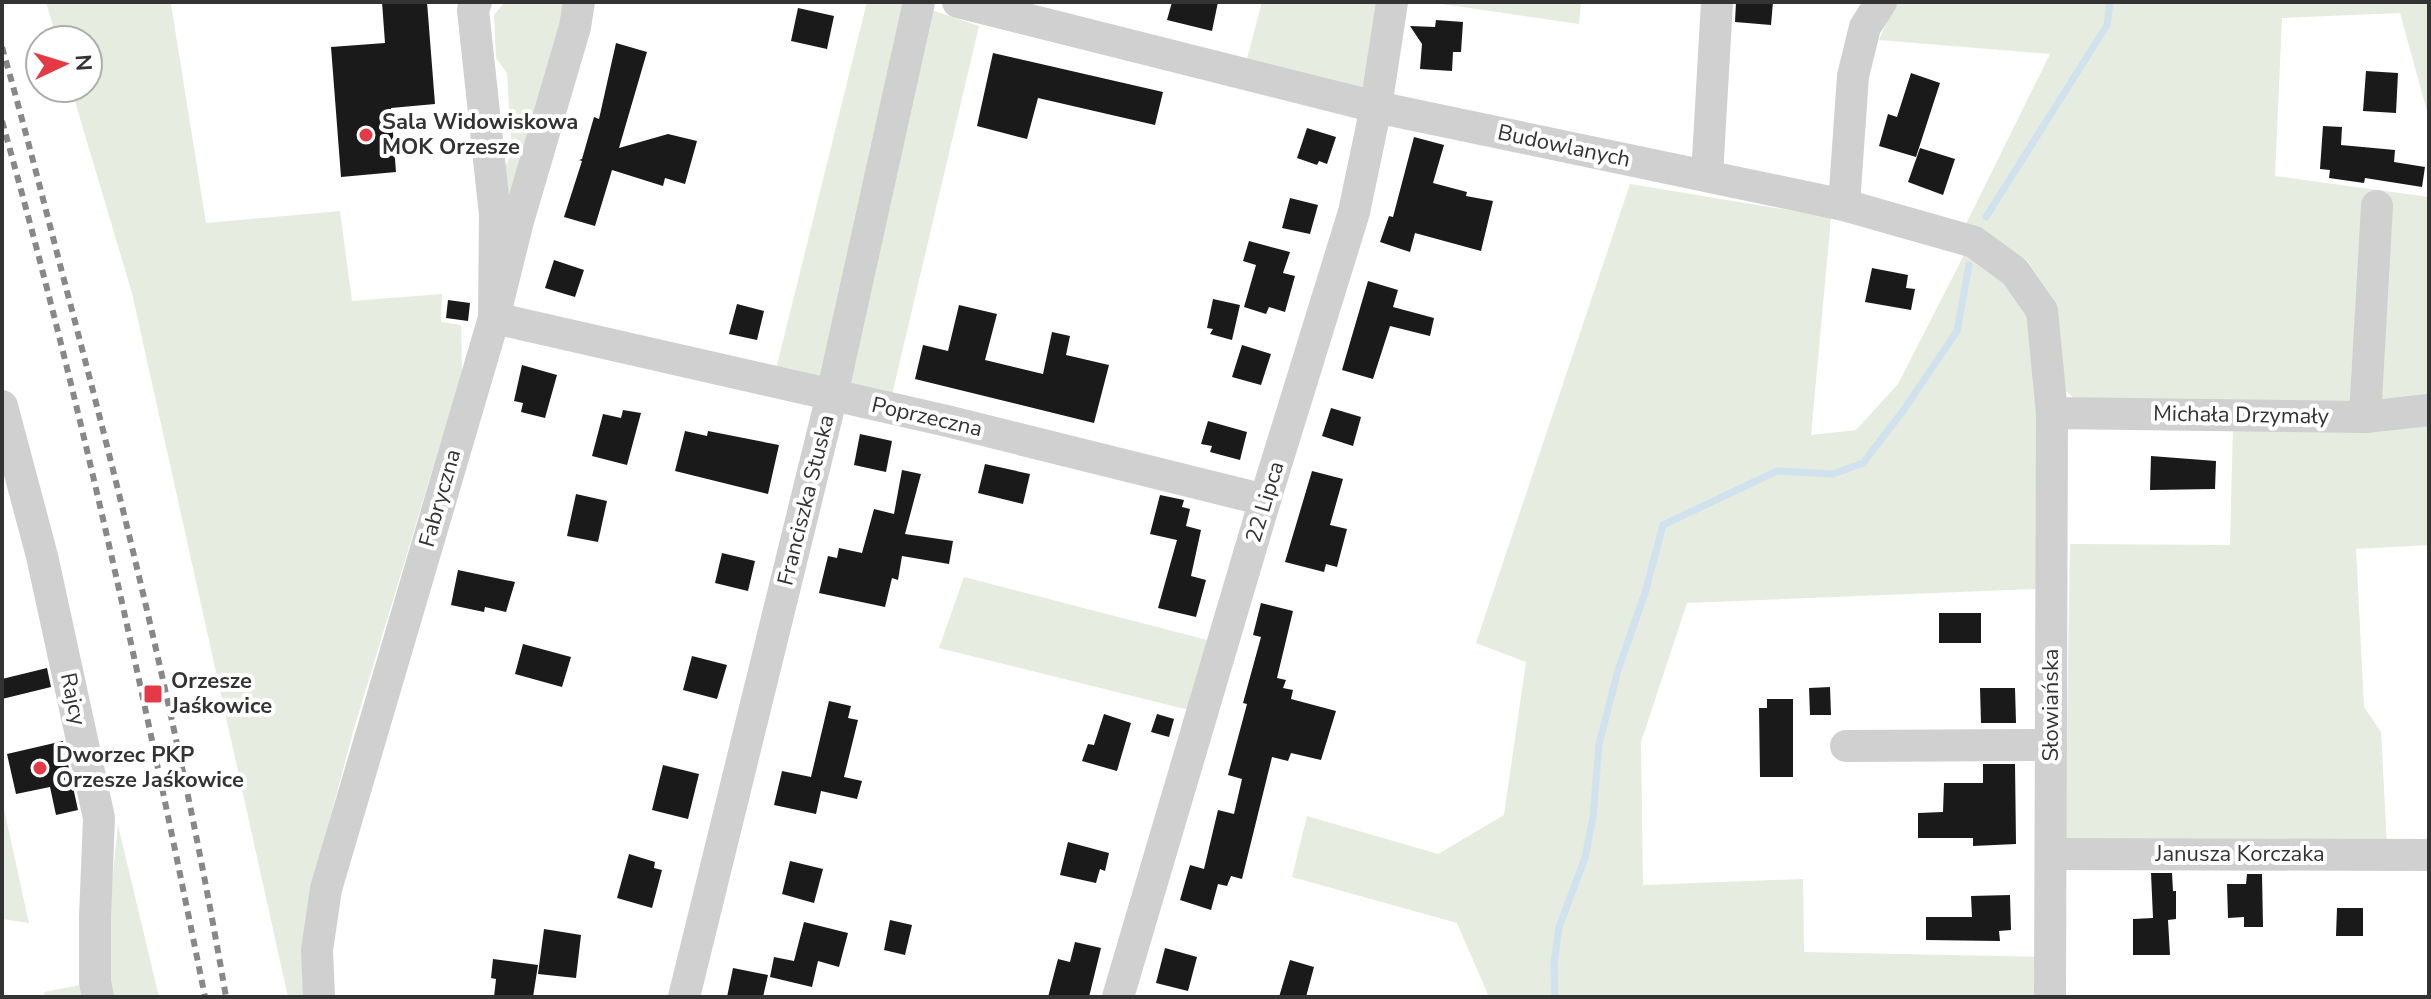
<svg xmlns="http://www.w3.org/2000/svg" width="2431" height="999" viewBox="0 0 2431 999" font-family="'Nunito Sans',sans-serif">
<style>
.green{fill:#e6ecdf}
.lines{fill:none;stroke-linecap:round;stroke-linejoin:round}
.stream{stroke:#cfe2ee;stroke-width:7}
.building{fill:#1a1a1a}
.minor{stroke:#d0d0d0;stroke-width:32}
.rail{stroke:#888;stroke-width:6;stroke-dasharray:8 6;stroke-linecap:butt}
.poi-dot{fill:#e63946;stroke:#fff;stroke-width:3}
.labels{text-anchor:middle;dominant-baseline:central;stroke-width:8;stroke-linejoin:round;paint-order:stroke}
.poi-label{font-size:22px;font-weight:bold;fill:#333;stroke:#fff;text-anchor:start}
.street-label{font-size:22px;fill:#333;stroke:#fff}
</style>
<rect width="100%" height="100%" fill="#fff"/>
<g class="green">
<path d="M46,2L171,4L206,223L340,211L352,301L442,294L441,322L461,325L462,372L353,732L317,868L306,997H288L132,293L71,88H88V40H57Z"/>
<path d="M505,2H570L512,219L505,168L512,151L507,73L496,58L494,15Z"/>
<path d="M867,2H908L979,26L891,399L775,373Z"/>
<path d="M1262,2H1382L1369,97L1245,66Z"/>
<path d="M1428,2H1581L1579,24Z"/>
<path d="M1895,2H2429V154L2428,115L2400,13L2282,18L2275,176L2429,197V399L2401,408L2081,405L2063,388L2052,298L2027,260L1964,228L2050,54L1879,40Z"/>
<path d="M1630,184L1831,217L1811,435L1856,430L1898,384L1964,255L2000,273L2028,312L2036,372L2037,589L1687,603L1641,742L1643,885L1803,879L1804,952L2043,957L2040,997H1489L1457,923L1292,877L1307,816L1438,854L1504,815L1526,662L1476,643Z"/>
<path d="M2429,419V545L2356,549L2364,707L2381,732L2387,846L2065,845L2070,544L2230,545L2233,425Z"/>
<path d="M964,577L1211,641L1193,711L939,648Z"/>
<path d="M2,800L29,923L2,919Z"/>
<path d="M118,825L159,997H109L103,967Z"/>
<path d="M85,984L88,997H45L44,992Z"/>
</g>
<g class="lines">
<g class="stream">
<path d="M1986,217L2107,25L2110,2"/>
<path d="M1555,997L1554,963L1559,927L1585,858L1593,817L1599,744L1618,670L1645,593L1663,525L1777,471L1833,474L1863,463L1903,411L1957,331L1969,265"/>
</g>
</g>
<g class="building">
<path d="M382,2H427L435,104L391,108L396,172L341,177L331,47L385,43Z"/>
<path d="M1172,2H1218L1212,31L1167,20Z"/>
<path d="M1736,2H1773L1771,25L1735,22Z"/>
<path d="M798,8L834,16L827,49L791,41Z"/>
<path d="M1436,20L1463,22L1461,52H1453L1452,71L1420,69L1422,44L1410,26L1435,27Z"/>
<path d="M616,43L647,52L619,148L668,134L697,141L685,184L665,178L663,186L612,170L595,226L564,217L582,161L579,160L582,159L594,117L599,119Z"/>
<path d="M993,53L1163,92L1155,125L1038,98L1027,139L977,126Z"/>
<path d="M2366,71L2398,73L2396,113L2363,111Z"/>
<path d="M1911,73L1940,83L1916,157L1879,146L1888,114L1897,117Z"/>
<path d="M2323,126L2342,127L2341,145L2395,150L2394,162L2425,167L2422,187L2365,178L2364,183L2329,178L2330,170L2320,169Z"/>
<path d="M1307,128L1336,137L1327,164L1319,161L1317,165L1297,158Z"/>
<path d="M1414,137L1444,145L1433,183L1467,192L1466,196L1493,201L1481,251L1415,233L1410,252L1380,242L1389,216L1393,217Z"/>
<path d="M1920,148L1955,159L1943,195L1908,182Z"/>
<path d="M1290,198L1318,205L1310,234L1282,228Z"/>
<path d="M1249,241L1290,252L1283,273L1295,276L1285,312L1269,307L1266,314L1244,307L1256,265L1243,261Z"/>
<path d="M554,260L584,270L575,297L545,288Z"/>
<path d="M1872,268L1908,275L1906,288L1915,289L1911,310L1865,302Z"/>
<path d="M1368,281L1398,290L1393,307L1434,318L1430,336L1390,326L1373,379L1342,370Z"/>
<path d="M1213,299L1240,305L1232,340L1210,334L1213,329L1207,328Z"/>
<path d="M448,300L470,303L468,321L446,318Z"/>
<path d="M737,304L764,311L757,340L729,334Z"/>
<path d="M959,305L997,314L985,360L1043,374L1052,332L1070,336L1066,355L1109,365L1094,423L915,379L923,345L948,351Z"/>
<path d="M1242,345L1271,354L1261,385L1232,377Z"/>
<path d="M522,365L557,375L545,418L521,412L523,403L514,401Z"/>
<path d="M1331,408L1361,417L1353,446L1322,436Z"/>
<path d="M623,410L641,413L627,465L592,456L603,414L621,418Z"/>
<path d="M1208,421L1247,432L1240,460L1210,452L1212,446L1201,444Z"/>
<path d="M685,431L707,436L708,431L779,445L768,494L675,471Z"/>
<path d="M860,434L892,441L886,472L854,465Z"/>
<path d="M2151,456L2216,461L2215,489L2150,490Z"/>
<path d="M985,464L1030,474L1023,504L978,493Z"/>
<path d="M902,470L921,474L905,534L953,541L949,564L902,556L898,580L892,578L885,607L819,593L828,556L837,558L839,548L862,553L874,509L894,514Z"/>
<path d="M1312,471L1343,479L1330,525L1347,529L1337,567L1326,564L1324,572L1285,562Z"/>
<path d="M576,494L607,501L598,542L567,536Z"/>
<path d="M1160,495L1184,500L1182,507L1190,509L1186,526L1201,530L1191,576L1206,580L1196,617L1158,608L1177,540L1150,534Z"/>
<path d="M722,553L755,561L748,591L715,583Z"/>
<path d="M458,570L515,582L506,612L485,607L484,612L451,605Z"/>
<path d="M1261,603L1293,611L1277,678L1286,680L1283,688L1293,690L1291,699L1336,711L1321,760L1291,753L1288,761L1272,757L1242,879L1231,876L1227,886L1218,884L1211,910L1180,900L1190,865L1204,869L1218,810L1234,814L1242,779L1228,775L1247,704L1243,703L1261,637L1253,635Z"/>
<rect x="1939" y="613" width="42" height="30"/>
<path d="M523,644L571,657L562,687L515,674Z"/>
<path d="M692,656L727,665L717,699L683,690Z"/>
<path d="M47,668L51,687L2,699V679Z"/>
<path d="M1830,687L1831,715H1810L1809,688Z"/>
<path d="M1980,688H2015L2016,723H1981Z"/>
<path d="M1767,699H1793V777H1760L1759,708H1767Z"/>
<path d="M829,701L851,706L848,718L858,720L844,777L862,781L857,799L821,791L816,814L774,805L782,771L811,777Z"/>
<path d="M1104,714L1131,723L1117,771L1082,761L1088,744L1094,745Z"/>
<path d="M1157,714L1174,719L1169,737L1151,732Z"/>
<path d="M63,741L78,810L56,815L50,787L16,794L7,754Z"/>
<path d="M1983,764H2015L2016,844L1973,846V838H1918V813L1943,812L1944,783H1983Z"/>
<path d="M663,765L699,774L688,819L652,810Z"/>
<path d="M1068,842L1109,853L1105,871L1100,869L1096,883L1060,875Z"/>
<path d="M629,854L655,862L654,868L662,870L652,908L617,898Z"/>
<path d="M790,861L823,869L814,903L782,894Z"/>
<path d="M2151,873H2172L2173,891H2176V919L2168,920L2170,955H2133V919L2153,918Z"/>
<path d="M2247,874H2262L2263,927H2244V917L2228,918L2227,884H2246Z"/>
<path d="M2010,895L2011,930L1999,931L2000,941L1926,940V917H1972L1971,896Z"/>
<path d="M2337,908H2363V936H2336Z"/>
<path d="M890,920L912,925L905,955L884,950Z"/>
<path d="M804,922L848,933L839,967L818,961L812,987L770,977L774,957L794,961Z"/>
<path d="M544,929L581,935L576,978L538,974Z"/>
<path d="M1075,942L1101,948L1089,997H1048L1058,959L1070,962Z"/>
<path d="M1165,948L1197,957L1188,991L1156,983Z"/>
<path d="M493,959L538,965L533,997H494L496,979L491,978Z"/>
<path d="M1290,960L1314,967L1306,997H1279Z"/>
<path d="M733,968L768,975L763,997H727Z"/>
</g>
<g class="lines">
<g class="minor">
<path d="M476,2L473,10L495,215L494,318L947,421L1265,500"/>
<path d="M958,2L1376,107L1844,205L1974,242L2015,272L2042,311L2052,413L2050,997"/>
<path d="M1707,176L1717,2"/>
<path d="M1844,205L1853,76L1865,27L1881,2"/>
<path d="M2,406L42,556L99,818L95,917V982L98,997"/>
<path d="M2052,413L2365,417L2429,410"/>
<path d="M2365,417L2377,206"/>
<path d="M1846,746L2051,745"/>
<path d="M2051,854L2429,855"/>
<path d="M319,997L317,950L326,889L494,318L518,221L575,27L579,2"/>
<path d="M684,997L832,395L919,2"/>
<path d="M1118,997L1265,500L1354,212L1376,107L1392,2"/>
</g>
<g class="rail">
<path d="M2,47C26,131 47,215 69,299C130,530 186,762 226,997"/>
<path d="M2,121C83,409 146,704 205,997"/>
</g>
</g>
<g class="poi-dot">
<circle cx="366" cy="135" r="8"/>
<rect x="143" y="684" width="20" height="20" rx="4"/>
<circle cx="40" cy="768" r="8"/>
</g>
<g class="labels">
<g class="poi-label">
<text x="382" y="122">Sala Widowiskowa<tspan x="382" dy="25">MOK Orzesze</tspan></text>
<text x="171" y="681">Orzesze<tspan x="171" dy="25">Jaśkowice</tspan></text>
<text x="56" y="755">Dworzec PKP<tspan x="56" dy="25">Orzesze Jaśkowice</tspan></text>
</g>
<g class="street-label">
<text transform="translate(1564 146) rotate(12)">Budowlanych</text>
<text transform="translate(2241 415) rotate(1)">Michała Drzymały</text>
<text transform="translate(927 417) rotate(13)">Poprzeczna</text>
<text transform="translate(440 498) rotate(-74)">Fabryczna</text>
<text transform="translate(806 500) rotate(-76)">Franciszka Stuska</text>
<text transform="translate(1265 502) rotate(-73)">22 Lipca</text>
<text transform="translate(73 699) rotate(78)">Rajcy</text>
<text transform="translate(2051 705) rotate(-90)">Słowiańska</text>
<text x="2240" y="854">Janusza Korczaka</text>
</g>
</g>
<rect width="2431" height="999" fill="none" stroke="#333333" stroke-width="8"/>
<g transform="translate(64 64) rotate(86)"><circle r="38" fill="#ffffff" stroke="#adadad" stroke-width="2"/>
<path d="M0-6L14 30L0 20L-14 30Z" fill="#e63946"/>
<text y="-12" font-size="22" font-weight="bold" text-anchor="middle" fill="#333333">N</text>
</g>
</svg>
